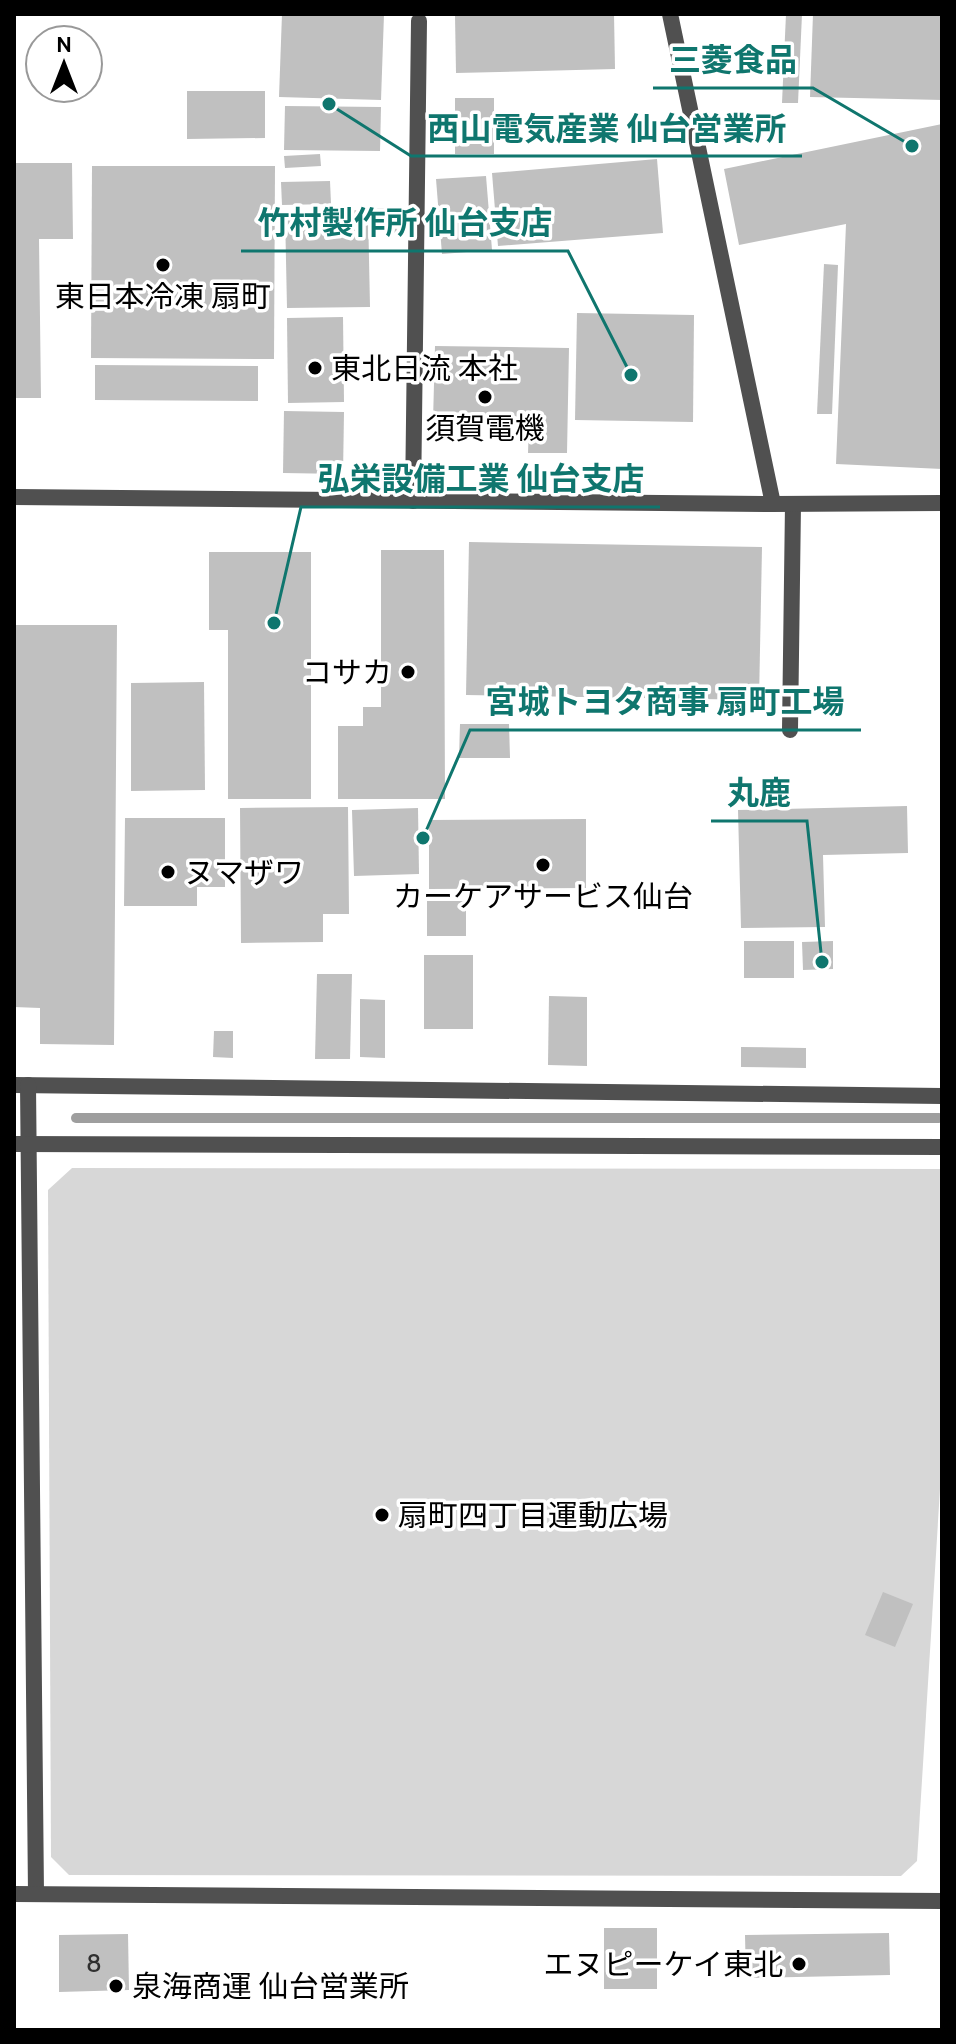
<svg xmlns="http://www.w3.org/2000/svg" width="956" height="2044" viewBox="0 0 956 2044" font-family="Cabin,'Noto Sans JP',sans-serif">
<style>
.green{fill:#d7d7d7}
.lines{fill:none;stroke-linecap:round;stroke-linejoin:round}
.stream{stroke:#9e9e9e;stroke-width:10}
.building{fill:#c0c0c0}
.lane{stroke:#505050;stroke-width:16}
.street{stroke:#505050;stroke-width:16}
.poi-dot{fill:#000;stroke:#fff;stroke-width:3}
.labels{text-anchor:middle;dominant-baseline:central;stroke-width:7;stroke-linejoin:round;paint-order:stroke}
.number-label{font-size:26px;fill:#303030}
.poi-label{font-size:30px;fill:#000;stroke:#fff;text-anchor:start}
.leader{fill:none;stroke:#0f766e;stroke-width:3}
.callout-dot{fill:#0f766e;stroke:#fff;stroke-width:3}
.callout-label{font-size:32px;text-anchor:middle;font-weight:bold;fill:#0f766e;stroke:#fff;stroke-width:7;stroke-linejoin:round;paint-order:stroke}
</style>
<rect width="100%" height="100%" fill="#fff"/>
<path class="green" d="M72,1168L941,1169L942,1457L917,1861L901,1876L69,1875L51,1857L48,1190Z"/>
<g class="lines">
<path class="stream" d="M76,1118H939"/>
</g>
<g class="building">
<path d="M282,14H384L381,100L279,97Z"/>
<path d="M614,14L615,69L456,73L455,15Z"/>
<path d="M786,14H802L798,103H782Z"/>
<path d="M813,14H942V100L810,97Z"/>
<path d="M187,91H265V138L187,139Z"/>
<rect x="455" y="98" width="39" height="56"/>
<path d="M285,106L381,107L380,151L284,150Z"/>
<path d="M942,124V469L836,464L846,224L739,245L724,169Z"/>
<path d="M320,154L321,166L285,168L284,156Z"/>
<path d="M657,159L663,233L498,246L492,173Z"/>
<path d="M14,163H72L73,239H39L41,398H14Z"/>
<path d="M92,166H275L274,359L91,358Z"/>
<path d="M486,176L492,250L442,254L436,179Z"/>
<path d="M330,181L331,204L282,205L281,182Z"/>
<rect x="373" y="208" width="27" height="25"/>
<path d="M368,210L370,307L287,308L285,212Z"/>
<path d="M824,264L838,265L832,414H817Z"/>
<path d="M577,313L694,315L693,422L575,420Z"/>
<path d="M343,317L344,402L288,403L287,318Z"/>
<path d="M435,346L569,348L567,453H528L529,423L433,421Z"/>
<path d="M95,365L258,366V401L95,400Z"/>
<path d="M284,411L344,412L343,474L283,473Z"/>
<path d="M469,542L762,547L759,700L466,695Z"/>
<path d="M381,550H444L445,799H338V726H363V707H381Z"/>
<path d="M209,552H311V799H228V630H209Z"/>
<path d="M14,625H117L114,1045L40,1044V1008L14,1007Z"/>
<path d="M204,682L205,790L131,791V683Z"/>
<path d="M460,724H509L510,758H459Z"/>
<path d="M907,806L908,853L823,855L825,927L741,928L738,810Z"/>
<path d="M348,807L349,914H323V942L241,943L240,808Z"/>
<path d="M418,808L419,874L354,876L352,810Z"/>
<path d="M125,818H225V887H197V906H124Z"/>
<path d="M586,819V888L429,889V820Z"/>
<rect x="427" y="901" width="39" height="35"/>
<rect x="744" y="941" width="50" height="37"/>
<path d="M833,941V969L803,970L802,942Z"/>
<rect x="424" y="955" width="49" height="74"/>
<path d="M317,974H352L350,1059H315Z"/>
<path d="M549,996L587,997V1066L548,1065Z"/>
<path d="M360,999L385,1000V1058L360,1057Z"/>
<path d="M214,1031H233V1058L213,1057Z"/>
<path d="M741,1047L806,1048V1068L741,1067Z"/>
<path d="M883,1592L913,1604L895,1647L865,1635Z"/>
<rect x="604" y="1928" width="53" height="61"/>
<path d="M889,1933L890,1975L746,1978L745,1935Z"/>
<path d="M128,1934L129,1990L59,1992V1935Z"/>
</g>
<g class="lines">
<g class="lane">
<path d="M413,501L419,21"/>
<path d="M790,730L793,504"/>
</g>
<g class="street">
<path d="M670,14L773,504"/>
<path d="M14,497L773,504L942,503"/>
<path d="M14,1085L942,1096"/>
<path d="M28,1085L36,1894"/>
<path d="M14,1144L942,1147"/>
<path d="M14,1894L942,1901"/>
</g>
</g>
<g class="poi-dot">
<circle cx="163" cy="265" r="8"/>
<circle cx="315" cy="368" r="8"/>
<circle cx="485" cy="397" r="8"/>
<circle cx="408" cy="672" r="8"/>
<circle cx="543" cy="865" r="8"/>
<circle cx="168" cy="872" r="8"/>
<circle cx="382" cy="1515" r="8"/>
<circle cx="799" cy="1964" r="8"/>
<circle cx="116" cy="1986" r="8"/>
</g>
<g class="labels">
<g class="number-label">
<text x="94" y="1963">8</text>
</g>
<g class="poi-label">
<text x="163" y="296" text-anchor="middle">東日本冷凍 扇町</text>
<text x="331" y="368">東北日流 本社</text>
<text x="485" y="428" text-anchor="middle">須賀電機</text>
<text x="392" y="672" text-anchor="end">コサカ</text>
<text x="184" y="872">ヌマザワ</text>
<text x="543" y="896" text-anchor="middle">カーケアサービス仙台</text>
<text x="398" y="1515">扇町四丁目運動広場</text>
<text x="783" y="1964" text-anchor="end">エヌピーケイ東北</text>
<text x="132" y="1986">泉海商運 仙台営業所</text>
</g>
</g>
<path class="leader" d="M912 146L813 88H653M329 104L411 156H802M631 375L568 251H241M274 623L301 507H660M423 838L470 730H861M822 962L807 821H711"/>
<g class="callout-dot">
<circle cx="912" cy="146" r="8"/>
<circle cx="329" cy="104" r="8"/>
<circle cx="631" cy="375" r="8"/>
<circle cx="274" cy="623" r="8"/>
<circle cx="423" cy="838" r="8"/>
<circle cx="822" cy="962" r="8"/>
</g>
<g class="callout-label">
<text x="733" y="71">三菱食品</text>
<text x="607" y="140">西山電気産業 仙台営業所</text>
<text x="405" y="234">竹村製作所 仙台支店</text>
<text x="481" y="490">弘栄設備工業 仙台支店</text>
<text x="665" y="713">宮城トヨタ商事 扇町工場</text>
<text x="759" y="804">丸鹿</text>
</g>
<rect width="956" height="2044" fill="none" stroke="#000000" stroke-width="32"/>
<g transform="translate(64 64)"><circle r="38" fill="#ffffff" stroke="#999999" stroke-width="2"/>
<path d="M0-6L14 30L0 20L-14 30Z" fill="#000000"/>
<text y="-12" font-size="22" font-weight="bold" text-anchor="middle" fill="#000000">N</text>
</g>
</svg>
